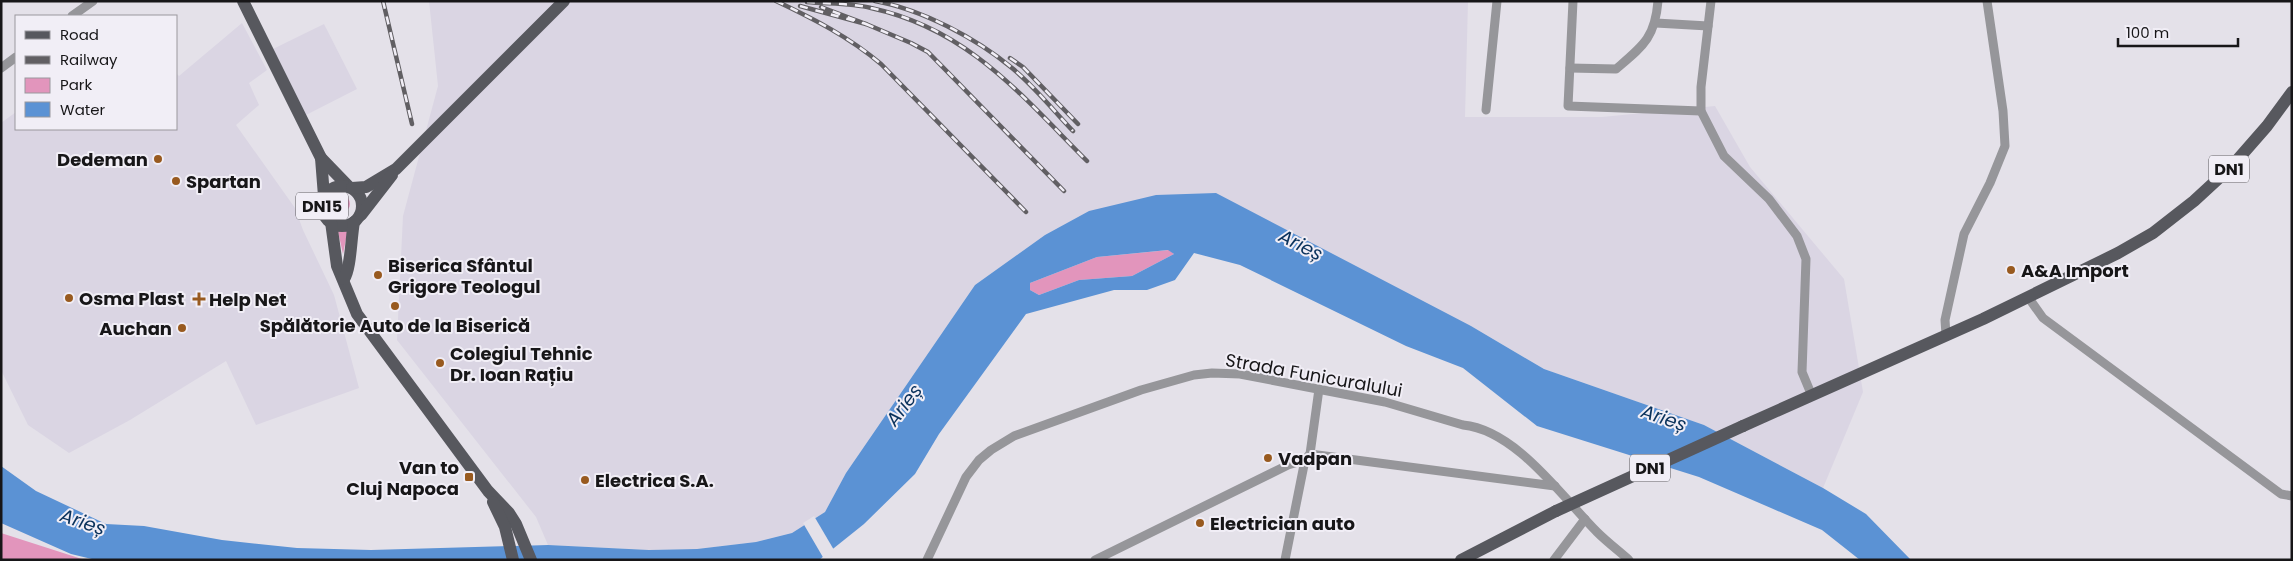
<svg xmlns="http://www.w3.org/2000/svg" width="2293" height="561" viewBox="0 0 2293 561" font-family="Poppins,sans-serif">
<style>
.built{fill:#dad5e3}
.green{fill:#e295bc}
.water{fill:#5b92d4;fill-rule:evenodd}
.pier{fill:#e4e1e9}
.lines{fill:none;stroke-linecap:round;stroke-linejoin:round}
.street{stroke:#96969a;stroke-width:9}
.primary{stroke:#57585e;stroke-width:12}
.rail-casing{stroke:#615f63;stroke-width:4.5}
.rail{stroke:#f1eef6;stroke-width:2.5;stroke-dasharray:8;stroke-linecap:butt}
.primary-bridge{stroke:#57585e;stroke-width:12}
.poi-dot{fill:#985a1f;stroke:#f1eef6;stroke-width:2}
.labels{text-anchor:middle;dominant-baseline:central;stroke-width:4;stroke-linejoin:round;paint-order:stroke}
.shield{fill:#f1eef6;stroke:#58575b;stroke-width:1}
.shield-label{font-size:16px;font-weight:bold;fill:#171618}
.poi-label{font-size:18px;font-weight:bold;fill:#171618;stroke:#f1eef6;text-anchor:start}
.street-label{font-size:18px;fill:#171618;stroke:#f1eef6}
.water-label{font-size:19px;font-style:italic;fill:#0a325c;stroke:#f1eef6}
</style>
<rect width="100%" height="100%" fill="#e4e1e9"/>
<g class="built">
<path d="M429,1H1468L1465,117H1602L1715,106L1750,167L1844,279L1863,392L1823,488L1704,425L1544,369L1471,326L1089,211L1045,235L975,285L846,473L825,512L792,533L756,542L697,549L649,550L548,545L536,517L397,340L403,216L438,86Z"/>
<path d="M242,23L267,70L249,83L259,105L236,125L295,208L303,230L334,295L359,388L256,425L226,361L130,420L69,453L28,425L1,370V123L16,112V129H176V73L179,76Z"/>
<path d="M324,24L357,89L306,115L273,49Z"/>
</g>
<g class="green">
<circle cx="342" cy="204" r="8"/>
<path d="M337,227L343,230L348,229L343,254Z"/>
<path d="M1169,250L1174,254L1132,276L1079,280L1039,295L1030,290V283L1097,257Z"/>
<path d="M1,533L85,560H1Z"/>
</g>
<path class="water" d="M1216,193L1471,326L1544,369L1704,425L1823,488L1866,514L1911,560H1860L1822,530L1699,477L1537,426L1463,368L1406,346L1240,265L1194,253L1175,280L1147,290H1114L1026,314L939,434L915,474L864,524L819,560H96L71,554L1,523V466L36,491L106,524L144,526L222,540L297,548L371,550L548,545L649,550L697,549L756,542L792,533L825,512L846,473L975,285L1045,235L1089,211L1156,195ZM1168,250L1174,254L1132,276L1079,280L1039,295L1030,290V283L1097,257Z"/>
<path class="pier" d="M814,516L834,550L824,559L803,523Z"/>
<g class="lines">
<g class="street">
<path d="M1573,1L1568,106L1701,111"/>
<path d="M1711,1L1701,87V111L1724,156L1769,199L1797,236L1806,259L1802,372L1812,396"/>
<path d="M72,16L93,1"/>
<path d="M1656,23L1708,26"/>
<path d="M1,68L16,57"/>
<path d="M1570,68L1616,69C1643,46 1655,38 1658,1"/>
<path d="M1486,110L1497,1"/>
<path d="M2028,297L2043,318L2281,494L2292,496"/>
<path d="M1946,335L1945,320L1964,234L1990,183L2005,146L2003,111L1987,1"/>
<path d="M1310,454L1319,389"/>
<path d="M927,560L966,477L979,460L991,450L1014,436L1141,390L1194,375L1212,373L1240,374L1385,402L1463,425C1516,430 1562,497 1597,532C1607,542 1619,551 1629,560"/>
<path d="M1095,560L1288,465L1305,460L1310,454L1555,486"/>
<path d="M1285,560L1305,460"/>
<path d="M1554,560L1585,519"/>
</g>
<g class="primary">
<path d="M243,1L321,158L324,196"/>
<path d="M321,158L349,187"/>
<circle cx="342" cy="206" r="20"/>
<path d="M352,188L366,187L396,169L564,1"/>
<path d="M361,215L392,175"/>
<path d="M331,222L337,266L357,314L488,491L509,513L516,524L531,560"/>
<path d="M344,279C351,269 351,237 354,222"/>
<path d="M1743,426L1983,319L2118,253L2153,233L2194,201L2232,166L2267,126L2292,92"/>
<path d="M493,502L505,527L513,560"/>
<path d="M1461,560L1556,511"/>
</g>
<g class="rail-casing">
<g id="rail">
<path d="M383,1L412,124"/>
<path d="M776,1C814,19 849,37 881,64L1026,212"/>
<path d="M875,1C921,9 976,38 1012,68C1034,86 1053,110 1073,131"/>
<path d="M807,2C828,4 851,3 871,8C968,29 1020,94 1087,161"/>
<path d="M800,6L866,24L821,7"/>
<path d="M866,24L911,43L928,52L1064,191"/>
<path d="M1010,58L1023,67L1078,124"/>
</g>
</g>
<use href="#rail" class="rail"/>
<path class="primary-bridge" d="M1556,511L1743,426"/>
</g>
<g class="poi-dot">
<circle cx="158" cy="159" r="5"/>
<circle cx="176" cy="181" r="5"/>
<circle cx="2011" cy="270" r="5"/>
<circle cx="378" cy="275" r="5"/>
<circle cx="69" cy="298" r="5"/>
<path d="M196.5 291.5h5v5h5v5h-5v5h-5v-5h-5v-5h5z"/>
<circle cx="395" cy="306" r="5"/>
<circle cx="182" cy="328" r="5"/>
<circle cx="440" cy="363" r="5"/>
<circle cx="1268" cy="458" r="5"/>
<rect x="464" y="472" width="10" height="10" rx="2.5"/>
<circle cx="585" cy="480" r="5"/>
<circle cx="1200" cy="523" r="5"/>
</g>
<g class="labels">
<g class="shield">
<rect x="2209" y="155.5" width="40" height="27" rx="4"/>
<rect x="296" y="192.5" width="52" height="27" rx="4"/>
<rect x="1630" y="454.5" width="40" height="27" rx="4"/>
</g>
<g class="shield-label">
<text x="2229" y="169">DN1</text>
<text x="322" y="206">DN15</text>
<text x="1650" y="468">DN1</text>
</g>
<g class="poi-label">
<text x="148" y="159" text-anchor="end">Dedeman</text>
<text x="186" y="181">Spartan</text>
<text x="388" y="265">Biserica Sfântul<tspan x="388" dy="21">Grigore Teologul</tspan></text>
<text x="2021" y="270">A&amp;A Import</text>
<text x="79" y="298">Osma Plast</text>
<text x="209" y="299">Help Net</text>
<text x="395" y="325" text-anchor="middle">Spălătorie Auto de la Biserică</text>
<text x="172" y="328" text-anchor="end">Auchan</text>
<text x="450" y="353">Colegiul Tehnic<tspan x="450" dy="21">Dr. Ioan Rațiu</tspan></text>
<text x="1278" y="458">Vadpan</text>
<text x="459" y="467" text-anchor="end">Van to<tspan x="459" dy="21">Cluj Napoca</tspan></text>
<text x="595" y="480">Electrica S.A.</text>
<text x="1210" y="523">Electrician auto</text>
</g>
<g class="street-label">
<text transform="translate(1314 375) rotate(10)">Strada Funicuralului</text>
</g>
<g class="water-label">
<text transform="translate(1301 245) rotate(27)">Arieș</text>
<text transform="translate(904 405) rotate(-53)">Arieș</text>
<text transform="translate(1664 418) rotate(19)">Arieș</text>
<text transform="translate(83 522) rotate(19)">Arieș</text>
</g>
</g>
<rect width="2293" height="561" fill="none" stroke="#171618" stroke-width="5"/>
<rect x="15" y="15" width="162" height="115" fill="#f1eef6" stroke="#9a989d"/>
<rect x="25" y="31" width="25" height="8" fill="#57585e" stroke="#9a989d"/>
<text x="60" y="40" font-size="15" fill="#171618">Road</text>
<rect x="25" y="56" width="25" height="8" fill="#615f63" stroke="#9a989d"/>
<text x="60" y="65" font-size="15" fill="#171618">Railway</text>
<rect x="25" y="78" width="25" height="15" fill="#e295bc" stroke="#9a989d"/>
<text x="60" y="90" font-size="15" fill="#171618">Park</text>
<rect x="25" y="102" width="25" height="15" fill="#5b92d4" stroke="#9a989d"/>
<text x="60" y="115" font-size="15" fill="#171618">Water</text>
<path d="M2118 38v8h120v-8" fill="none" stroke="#171618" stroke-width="2.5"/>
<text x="2126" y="38" font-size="15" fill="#171618" stroke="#f1eef6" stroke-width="4" paint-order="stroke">100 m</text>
</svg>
